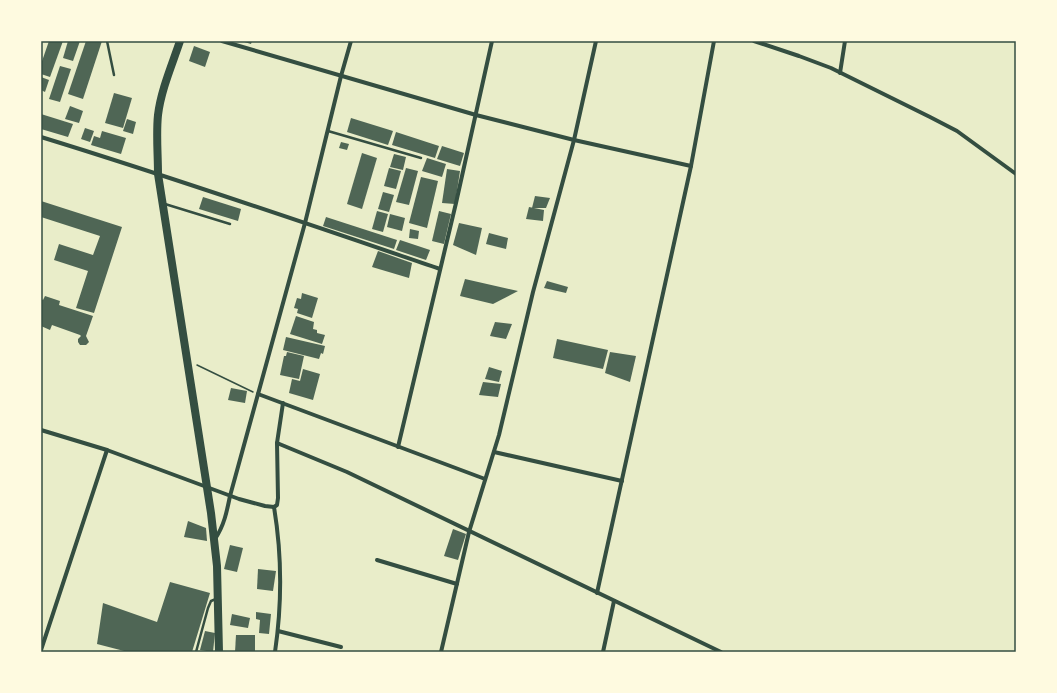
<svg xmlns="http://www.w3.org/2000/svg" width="1057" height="693" viewBox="0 0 1057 693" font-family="'Open Sans',sans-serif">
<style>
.building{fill:#4f6655}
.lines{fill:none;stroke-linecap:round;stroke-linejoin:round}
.path{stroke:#344e41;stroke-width:1.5}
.service{stroke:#344e41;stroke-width:2.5}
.minor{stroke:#344e41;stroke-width:4}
.trunk{stroke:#344e41;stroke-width:8}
.neatline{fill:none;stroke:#344e41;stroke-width:1.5}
</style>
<rect width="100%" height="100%" fill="#e9edc9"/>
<g class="building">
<path d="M49,41H63L50,77L41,74V64Z"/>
<path d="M68,41H80L73,61L63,58Z"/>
<path d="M86,41H102L83,99L68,94Z"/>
<path d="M241,41H252L251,44Z"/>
<path d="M194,46L210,52L205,67L189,61Z"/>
<path d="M60,66L71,69L60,102L49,99Z"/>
<path d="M41,77L49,80L45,92L41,90Z"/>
<path d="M114,93L132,98L123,128L105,123Z"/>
<path d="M70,106L83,111L79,123L65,119Z"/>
<path d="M41,114L73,124L68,137L41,129Z"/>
<path d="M351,118L393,131L388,145L347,132Z"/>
<path d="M127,119L136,122L133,134L123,131Z"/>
<path d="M85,128L94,131L90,142L81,139Z"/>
<path d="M102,131L126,138L121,154L91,145L94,136L100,138Z"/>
<path d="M396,132L439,146L435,158L392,145Z"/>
<path d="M341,142L349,144L347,150L339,148Z"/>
<path d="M442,146L464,153L460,166L437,159Z"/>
<path d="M362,153L377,158L362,209L347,204Z"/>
<path d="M394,154L406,157L403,170L390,167Z"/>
<path d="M427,158L446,164L442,177L422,171Z"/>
<path d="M389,168L401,171L396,189L384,186Z"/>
<path d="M406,168L418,171L409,205L396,202Z"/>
<path d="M447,169L460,171L455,204L442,203Z"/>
<path d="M421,177L438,181L427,228L409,223Z"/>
<path d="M383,192L394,195L389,212L378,209Z"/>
<path d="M535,196L550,198L546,208H532Z"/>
<path d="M203,197L241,209L238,221L199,209Z"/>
<path d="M41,201L122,227L94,313L76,308L88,271L54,260L59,244L93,255L100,236L41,217Z"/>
<path d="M529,207L544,210L543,221L526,219Z"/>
<path d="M377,211L388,214L383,232L372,229Z"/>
<path d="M439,211L451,214L444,244L432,241Z"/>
<path d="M390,214L405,218L402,231L387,227Z"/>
<path d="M326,217L397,240L394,249L323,226Z"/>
<path d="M459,223L482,228L476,255L453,245Z"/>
<path d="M410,229L419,231L418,239L409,238Z"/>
<path d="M489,233L508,238L506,249L486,244Z"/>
<path d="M400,240L430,250L426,260L396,250Z"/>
<path d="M378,251L412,263L409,278L372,267Z"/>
<path d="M465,279L518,291L493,304L460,296Z"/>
<path d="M547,281L568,287L566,293L544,288Z"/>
<path d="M302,293L318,298L312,318L297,313L298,309L294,308L297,298L301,299Z"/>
<path d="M45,296L60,301L59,305L93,316L86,336L89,342L86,345H80L78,342V339L81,336L80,335L52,325L50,330L41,326V299L43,300Z"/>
<path d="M296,316L314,322L313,329L317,330V333L325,335L322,344L290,334Z"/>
<path d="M495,322L512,324L506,339L490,336Z"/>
<path d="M286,337L325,346L323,354L321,353L319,359L283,350Z"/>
<path d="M557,339L608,350L603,369L553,358Z"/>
<path d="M287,352L304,356L299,379L280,375L284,356H286Z"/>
<path d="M610,352L636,356L630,382L605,373Z"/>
<path d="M489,367L502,371L499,382L485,379Z"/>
<path d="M303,369L320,374L313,400L289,393L292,379L300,381Z"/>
<path d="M483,382L501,384L498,397L479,395Z"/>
<path d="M231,388L247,391L245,403L228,400Z"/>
<path d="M188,521L206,528L207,541L184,537Z"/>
<path d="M453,529L466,534L458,560L444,556Z"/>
<path d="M230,545L243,548L237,572L224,569Z"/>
<path d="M258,569L276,571L273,591L257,589Z"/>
<path d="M170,582L210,593L192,652H128L97,644L103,603L157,622Z"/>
<path d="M256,612L271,614L269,634L259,633L260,620L256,619Z"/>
<path d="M232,614L250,618L248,628L230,625Z"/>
<path d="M205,631L215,633L213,652L200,650Z"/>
<path d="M236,635H255V652H235Z"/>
</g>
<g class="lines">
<path class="path" d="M197,365L253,392"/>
<g class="service">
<path d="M107,41L114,75"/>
<path d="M328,131L421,158"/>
<path d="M165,204L230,224"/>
<path d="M196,652L208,608L211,601L216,599"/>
</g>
<g class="minor">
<path d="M222,41L476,115L574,140L691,166"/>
<path d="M754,41L799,56L831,68L930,117L957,131L1016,174"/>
<path d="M840,73L845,41"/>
<path d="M41,137C175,178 308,224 440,269"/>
<path d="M258,394L485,479"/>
<path d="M41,430L107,450L239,499L265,506L274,507"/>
<path d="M277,443L347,472L721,652"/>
<path d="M398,447L456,203L492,41"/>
<path d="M494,452L622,481"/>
<path d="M274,507C282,555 282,604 275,652"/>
<path d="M274,507L277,505L278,498L277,443L283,403"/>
<path d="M215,539C224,526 227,511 230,496L305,223L341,76L351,41"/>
<path d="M377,560L457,584"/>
<path d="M597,593L691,166L714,41"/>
<path d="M278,631L341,647"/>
<path d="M41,650L107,450"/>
<path d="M441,652L469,532L499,435L533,292L574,140L596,41"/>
<path d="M603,652L614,601"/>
</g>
<path class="trunk" d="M180,41C172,65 161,90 158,115C156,134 158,154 158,174L211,513L217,566L219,652"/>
</g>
<rect width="1057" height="693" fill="none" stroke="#fefae0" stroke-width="84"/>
<rect x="42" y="42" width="973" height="609" class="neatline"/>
</svg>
